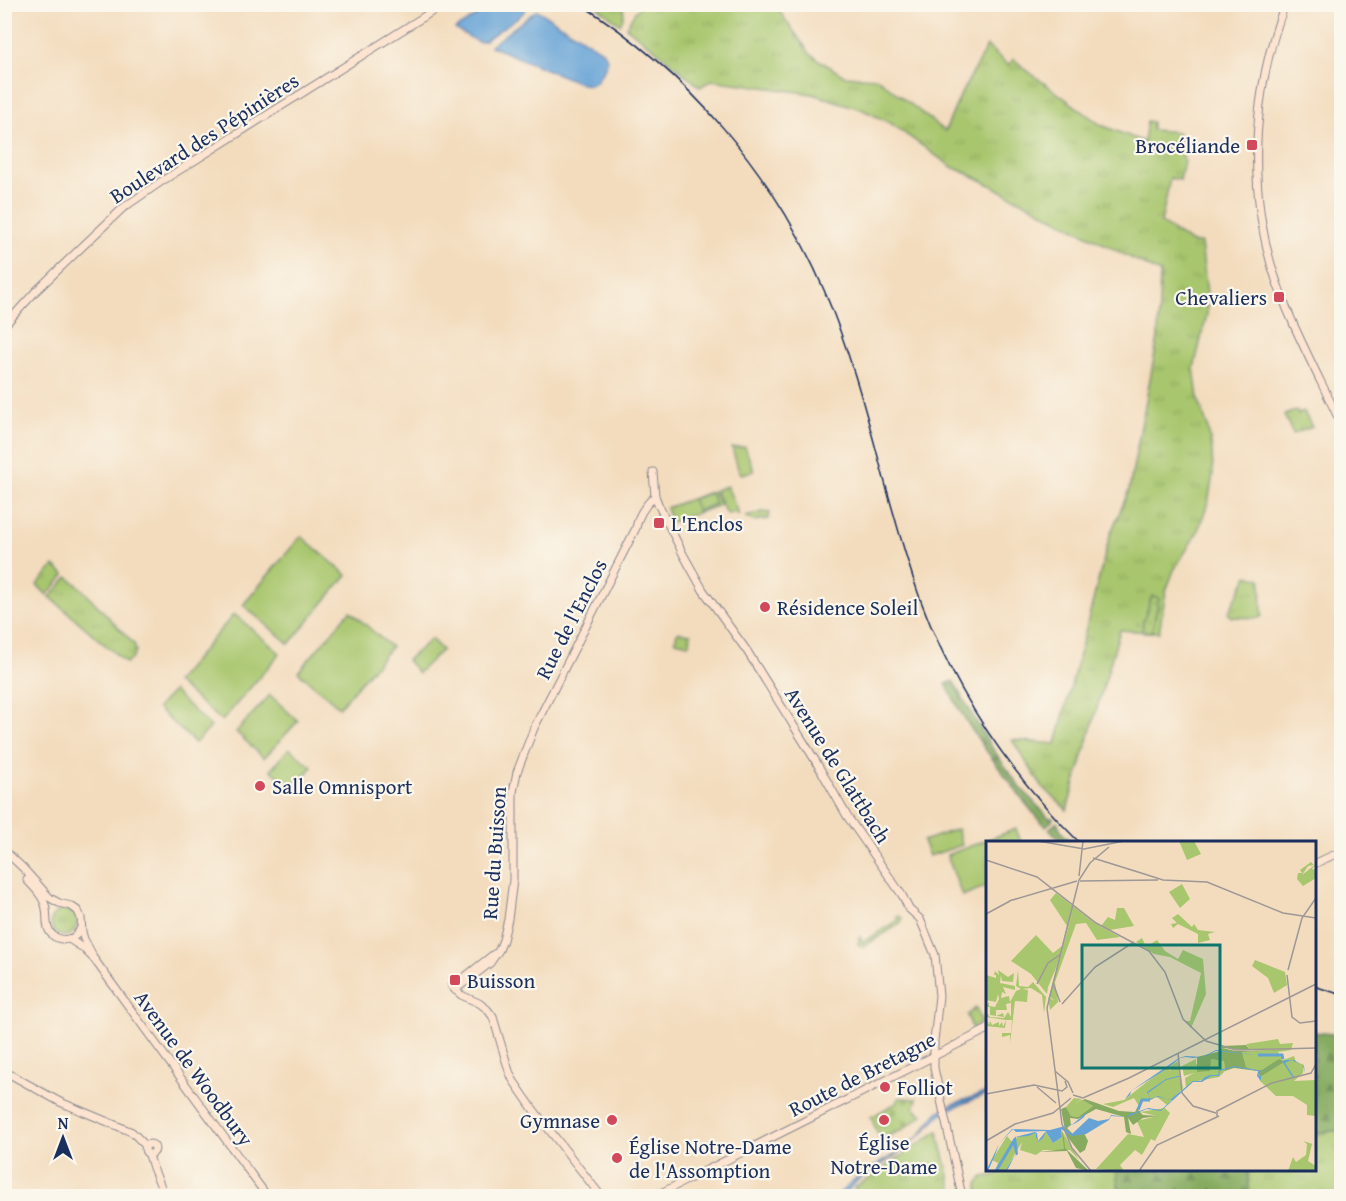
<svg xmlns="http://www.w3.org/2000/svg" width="1346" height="1201" viewBox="0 0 1346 1201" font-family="'Gentium Book Plus',serif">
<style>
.grass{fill:url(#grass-tufts);stroke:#627a66;stroke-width:1.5}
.forest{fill:url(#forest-firs);stroke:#506d5f;stroke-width:1.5}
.cemetery{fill:url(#cemetery-stones);stroke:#627a66;stroke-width:1.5}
.garden{fill:url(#garden-dots);stroke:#627a66;stroke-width:1.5}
.pitch{fill:#a8c66d;stroke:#627a66;stroke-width:1.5}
.water{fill:#65a2d6;stroke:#40689a;stroke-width:1.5}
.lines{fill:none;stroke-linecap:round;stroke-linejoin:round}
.secondary-casing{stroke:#87868e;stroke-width:9}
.secondary{stroke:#fde4d0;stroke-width:7}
.rail{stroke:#1b2f5e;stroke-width:1.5}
.poi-dot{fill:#d1495b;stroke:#fbf7ec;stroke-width:2}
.labels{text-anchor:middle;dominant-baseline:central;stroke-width:4.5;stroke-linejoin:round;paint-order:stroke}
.street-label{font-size:21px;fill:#1b2f5e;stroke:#fbf7ec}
.poi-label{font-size:21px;fill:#1b2f5e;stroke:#fbf7ec;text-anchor:start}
.inset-river{fill:none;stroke:#65a2d6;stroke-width:3}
.inset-road{fill:none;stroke:#9d9797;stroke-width:1.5}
.view{fill:#0f766e;fill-opacity:0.15;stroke:#0f766e;stroke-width:3}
.inset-edge{fill:none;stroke:#1b2f5e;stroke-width:3}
</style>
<defs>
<pattern id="grass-tufts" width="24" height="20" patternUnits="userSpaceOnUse" patternTransform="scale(1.5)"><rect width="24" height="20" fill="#a8c66d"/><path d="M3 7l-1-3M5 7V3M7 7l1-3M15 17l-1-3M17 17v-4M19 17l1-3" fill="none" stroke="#90aa61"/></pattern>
<pattern id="forest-firs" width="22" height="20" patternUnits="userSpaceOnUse" patternTransform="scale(1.5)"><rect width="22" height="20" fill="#86ab60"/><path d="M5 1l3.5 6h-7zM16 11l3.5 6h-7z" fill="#6d8c52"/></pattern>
<pattern id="cemetery-stones" width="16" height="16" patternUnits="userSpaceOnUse" patternTransform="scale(1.5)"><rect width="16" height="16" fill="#a8c66d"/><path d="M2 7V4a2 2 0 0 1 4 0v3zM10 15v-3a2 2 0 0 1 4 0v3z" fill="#90aa61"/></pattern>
<pattern id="garden-dots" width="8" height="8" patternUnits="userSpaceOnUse" patternTransform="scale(1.5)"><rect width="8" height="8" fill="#a8c66d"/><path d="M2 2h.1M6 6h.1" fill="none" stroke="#90aa61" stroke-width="1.8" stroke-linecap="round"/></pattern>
</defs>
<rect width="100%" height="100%" fill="#fbf7ec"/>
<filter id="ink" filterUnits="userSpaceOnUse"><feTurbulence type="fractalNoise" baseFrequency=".0167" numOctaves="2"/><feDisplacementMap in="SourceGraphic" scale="12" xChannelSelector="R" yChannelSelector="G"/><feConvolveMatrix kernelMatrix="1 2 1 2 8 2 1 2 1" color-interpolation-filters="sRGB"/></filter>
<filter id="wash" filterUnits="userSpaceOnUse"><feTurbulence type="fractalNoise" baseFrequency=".008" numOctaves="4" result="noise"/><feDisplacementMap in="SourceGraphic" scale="24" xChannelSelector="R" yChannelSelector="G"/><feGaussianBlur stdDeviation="1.35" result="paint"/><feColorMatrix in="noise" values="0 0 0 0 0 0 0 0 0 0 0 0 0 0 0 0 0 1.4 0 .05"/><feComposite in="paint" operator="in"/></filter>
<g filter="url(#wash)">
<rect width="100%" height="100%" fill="#f3dcbd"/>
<g class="grass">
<path d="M595,5H622C625,12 624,17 620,24Z"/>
<path d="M642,5H775L811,55L844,76L877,78L945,131L960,96L987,46L1008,65L1014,59L1025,69L1101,125L1144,142L1147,121L1152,122V130L1178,132L1184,161L1180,180L1170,178L1161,223L1192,243H1201L1207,294V314L1194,368L1198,398L1207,425L1212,450L1213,474L1208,503L1197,533L1174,570L1166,591L1159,632H1147L1120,630L1067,810L1041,785L1012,740L1056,744L1110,535L1129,490L1158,337L1160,273L977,178L952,167L890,123L861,109L813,94L712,80L700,87L661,54L626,27C632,18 633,11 642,5Z"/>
<path d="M1296,411L1298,414L1304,412L1312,427L1293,434L1284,415Z"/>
<path d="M745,447L754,471L742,474L739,472L732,448Z"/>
<path d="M727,486L739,515H737L735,512L728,514L725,512L715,490Z"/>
<path d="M713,491L720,505L671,522L666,508Z"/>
<path d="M762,512L770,513L768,519L754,521L746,517Z"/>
<path d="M54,566L65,575L47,595L37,585Z"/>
<path d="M1248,575L1261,579L1262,616L1259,618L1232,617L1228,613Z"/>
<path d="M68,577L80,587L134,644L136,651L133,658L126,663L50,597Z"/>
<path d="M679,632L691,634L690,643L688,644L676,641L675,640L677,633Z"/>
<circle cx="64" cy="923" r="13"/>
<path d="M899,916L902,918L901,923L863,947L858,944L859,939L860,937L863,942L898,920L896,917Z"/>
<path d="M976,1008L982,1023L972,1028L967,1015Z"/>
<path d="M1341,1130V1196H1249L1248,1170H1314L1315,1133Z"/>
<path d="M938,1131L954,1196H858L854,1188Z"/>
<path d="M1005,1170H1116L1120,1196H978V1184L981,1179L983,1177L995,1175Z"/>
</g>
<g class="forest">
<path d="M953,681L990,745L1019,786L1047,816L1050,818H1053L1052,821L1046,826C1032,813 1021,798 1010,782C986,751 962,719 946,684Z"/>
<path d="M1057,822L1063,834L1072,842H1063L1049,829Z"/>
<path d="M1314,1032L1341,1035V1130L1315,1133Z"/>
<path d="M1116,1170H1248L1249,1196H1120Z"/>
</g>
<path class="cemetery" d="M900,1098L917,1099L914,1108L923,1115L902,1130L880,1139L871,1117L898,1102L897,1100Z"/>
<path class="garden" d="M1152,596L1159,598L1152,632L1142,631L1144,619Z"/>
<g class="pitch">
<path d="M711,493L715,504L697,511L692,499Z"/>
<path d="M301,536L347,575L289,644L243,605Z"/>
<path d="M350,611L391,647L339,707L298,672Z"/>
<path d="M234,614L280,653L222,721L176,682Z"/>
<path d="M431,639L442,650L418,673L407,660Z"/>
<path d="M173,691L211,727L195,743L157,708Z"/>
<path d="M270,695L298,721L264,758L236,732Z"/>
<path d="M289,748L312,767L293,789L271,770Z"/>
<path d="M957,829L962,845L929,856L923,841Z"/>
<path d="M1016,829L1021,842H988L987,886L962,896L947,855Z"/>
</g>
<g class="water">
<path d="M494,5H525C527,9 525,11 521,15L484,41L478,42L455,29Z"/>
<path d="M537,10L604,52L607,59V64L596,82L590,85L582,84L490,46Z"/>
<path d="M987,1092V1094L948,1110L936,1119L922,1134L893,1157L858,1180L843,1196H836L864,1172L894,1155L920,1135L937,1113L947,1106Z"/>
</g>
</g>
<g filter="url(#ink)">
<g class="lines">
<g class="secondary-casing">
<g id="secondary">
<path d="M1285,4C1254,86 1247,179 1271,264C1287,319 1318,374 1342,426"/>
<path d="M4,326L35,292L85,244L123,208L162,181L444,4"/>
<path d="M653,472L655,496L659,506L683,554L703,590L747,651L815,760L847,816L902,895L909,909L920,919L935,955L939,996L934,1041V1068L962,1196"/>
<path d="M4,850L23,868L50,898L59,903L71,906L78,911L81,918L82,932L84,939L92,954"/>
<path d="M1314,864L1342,851"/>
<path d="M27,880C33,886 41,894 44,902C50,914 42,929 55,937C59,939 64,940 68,939C75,938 79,933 81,927"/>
<path d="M69,939L83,948L94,959L267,1196"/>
<path d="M494,954L452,987L461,995L479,1003L487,1009L493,1017L509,1071L513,1080L533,1109L601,1196"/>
<path d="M455,990L490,963L499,950L503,940L508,919L513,880V792L517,772L534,728L636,528C638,515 646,504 655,496"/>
<path d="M4,1071L60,1102L132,1132L146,1146"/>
<circle cx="150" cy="1149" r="5"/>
<path d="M149,1155L153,1168L165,1196"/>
<path d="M655,1196L988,1029"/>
</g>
</g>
<use href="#secondary" class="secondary"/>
<g class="rail">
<path d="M580,4C688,72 774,173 824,290C867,390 884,499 921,601C955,692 1010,774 1079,842"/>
<path d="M1314,986L1342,995"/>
</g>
</g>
</g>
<g class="poi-dot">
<rect x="1246" y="139" width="12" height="12" rx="3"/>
<rect x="1273" y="291" width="12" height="12" rx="3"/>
<rect x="653" y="517" width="12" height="12" rx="3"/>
<circle cx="765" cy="607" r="6"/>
<circle cx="260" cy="786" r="6"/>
<rect x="449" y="974" width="12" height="12" rx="3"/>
<circle cx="885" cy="1087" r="6"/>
<circle cx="612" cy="1120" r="6"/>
<circle cx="884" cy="1120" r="6"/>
<circle cx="617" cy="1158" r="6"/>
</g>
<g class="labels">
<g class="street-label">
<text transform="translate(204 138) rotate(-33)">Boulevard des Pépinières</text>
<text transform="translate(571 619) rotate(-63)">Rue de l'Enclos</text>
<text transform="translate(838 765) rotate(58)">Avenue de Glattbach</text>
<text transform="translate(494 853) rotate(-86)">Rue du Buisson</text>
<text transform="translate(194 1068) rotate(54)">Avenue de Woodbury</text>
<text transform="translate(862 1074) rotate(-27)">Route de Bretagne</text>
</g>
<g class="poi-label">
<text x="1240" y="145" text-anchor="end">Brocéliande</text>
<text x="1267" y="297" text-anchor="end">Chevaliers</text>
<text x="671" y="523">L'Enclos</text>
<text x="777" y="607">Résidence Soleil</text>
<text x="272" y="786">Salle Omnisport</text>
<text x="467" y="980">Buisson</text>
<text x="897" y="1087">Folliot</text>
<text x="600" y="1120" text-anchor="end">Gymnase</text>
<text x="884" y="1142" text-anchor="middle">Église<tspan x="884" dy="24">Notre-Dame</tspan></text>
<text x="629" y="1146">Église Notre-Dame<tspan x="629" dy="24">de l'Assomption</tspan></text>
</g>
</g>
<g transform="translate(986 841)">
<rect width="330" height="330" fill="#f3dcbd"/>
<path d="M325,21L328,24L322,25L316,34L330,23L326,28L330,29V37L317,45L311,38L312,32H316L314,29ZM196,43L204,58L194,67L183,51ZM70,52L110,83L134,96L111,99L100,82L90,83L69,141L72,161L64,169L62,156L69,160L63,155L87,70L70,127L62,146L61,153L45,133L25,120L50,94L67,112L76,105L81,85L64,59ZM131,67H138L148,85L124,89L115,85L122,76L129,79ZM192,73L206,86L208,83L212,89L229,91L222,93L224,99L212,102V93L192,83L187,87L185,83L191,82L186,77ZM156,97L160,106L171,99L179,110L192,118L197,109L217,118L220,153L205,187L200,180H204L215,132L184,116L168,113L150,101ZM12,129L22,136L28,132L27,141L16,140L15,134L14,142L29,145V149L17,146L20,153L16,151L15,157L23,155L24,161L30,150L35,148L30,145L32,129L33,145L42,146L47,141L60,156L58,172L56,154L45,147L36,148L42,149L41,161L29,160L24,202V194L16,196V192H25L26,179H20L19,187L0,185L1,179L3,184L4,180L6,184L13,181V185L16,181L17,186L20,179L0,176V171L4,176L18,177L22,171L25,176V162L20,163L21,169H10V175L17,172L18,176L4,174V166H0L3,161V165L9,166L13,158L12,153L10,161L0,159V134L10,137V134H8L9,130L13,134ZM292,198L294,203L307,202L305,209L292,211L297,219L308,215L310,221L318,224L317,232L308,240L330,239V275L321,274V264L307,255H290L274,240L272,230L260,227L256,211L301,208L264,209L260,203ZM210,218V223L223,230V218L238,219L239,230L233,236L207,241L200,247L199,237L208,232L198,235L196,225ZM192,220L197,247L181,264L171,256L164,259L160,251L163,258L155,259L153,265L148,257L127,266L117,263L138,259L171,233L181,227L185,230L183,226ZM88,257L96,258L88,263L96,259L107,265L92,276L85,275L80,266ZM179,267L184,272L169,300L165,298L156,314L149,309L134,324L138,330L110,328L142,293L158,296L151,280L171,275L154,271ZM75,288L93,319L84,309H57L50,314L34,309L36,301L19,330H9L12,322L6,319L21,295L28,303L31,296L50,292L52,301L60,291L67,302L76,296ZM317,300L330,304L326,303L322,320L330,325V330H302L307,316L310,321L320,314L321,303Z" fill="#a8c66d"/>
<path d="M260,204L264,209L236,207L250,210L298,209L256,211L260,226L266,229H276L293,218L298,221L274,236L272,230L248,227L239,230L238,220L225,218L224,230L211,231V216L235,210L236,205ZM161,250L164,259H157L152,269L157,274L173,275L157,277L147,284L142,277L145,293L140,291L138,276L110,268L92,278L84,277L85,284L81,287L87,293L95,287L91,292H98L102,300L99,309L94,312L80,294L75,268L80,266L85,275L92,276L107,265L96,259L88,263L99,258L133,270L149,271L155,259L163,258ZM76,290L78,297L79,307L103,330L90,327L81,310L53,311L78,308Z" fill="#86ab60"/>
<path d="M193,0H208L215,13L201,19ZM269,119L299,131L301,144L288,152L282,137L266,125Z" fill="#a8c66d"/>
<path d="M230,209L271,214L230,210L222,214L216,216L207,217L200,216L194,217L187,223L184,225L182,227L145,250L144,254L139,258L118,270L101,271L98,276L93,280L88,283L78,286L86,293L103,277L112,280L123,278L125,274L141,276L145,272H150L156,259L164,258L161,251L180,238L192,235H196L180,239L162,252L164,259L172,255L184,259L207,240H215L219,236L224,234H232L233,229L248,225L277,230L296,220L300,219H308L318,225L319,232L317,224L305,219L299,222L308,236L307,237L296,220L278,230H274V233L272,234L275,235V240L271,235L272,230L248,226L234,230L233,235H225L216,241H207L175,270L161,268L141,276L125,275L123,279L100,293L86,295L75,288L76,296L67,302L60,291L57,297L52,301L50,296V292L42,295L30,296L32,313L28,316L22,328L19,330L27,317L28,316L30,315L27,303L19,317L10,330L29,296L49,291L51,292L52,300L60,290L30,291L27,288L13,303L9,314L2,330H0L13,303L26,288L64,289L87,283L101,271L118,270L139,258L145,250L193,217L200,215L216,216ZM172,256L186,259L175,269L162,267L151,271L156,259Z" fill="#65a2d6" fill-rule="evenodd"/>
<path class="inset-river" d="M272,214H296L297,218M152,269L156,259H164M10,330L29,298"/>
<path class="inset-road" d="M52,0L98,8L138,0M107,17L152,31M0,19L51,36L110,82L163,110L179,131L197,178L220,200L250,209L330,207M152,31L177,39L221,41L297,72L330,77M93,35L97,0M94,40L172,39M23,60L91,40M0,73L24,60M302,129L316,77L330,57M301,134L306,176L314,182L330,180M67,142L74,161M51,143L62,122L75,113M76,163L109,126L148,101M192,212L196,252L207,265L230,272M69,230L82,241L87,252M51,246L70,262M0,253L48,244L76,250L81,246L79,240M87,254L97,257L143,237L330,143M231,275V270L286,242L325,232L330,223M0,300L29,283L67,272L85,257M105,330L86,307L76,283L61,167L93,39L104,22L123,6M153,330L171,304L233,275"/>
<path class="view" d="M96,104H234V227H96Z"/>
<rect width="330" height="330" class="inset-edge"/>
</g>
<rect width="1346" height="1201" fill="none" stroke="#fbf7ec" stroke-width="24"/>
<g transform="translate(63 1138)" stroke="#fbf7ec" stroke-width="4.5" paint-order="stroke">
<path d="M0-4.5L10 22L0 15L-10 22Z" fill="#1b2f5e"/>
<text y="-9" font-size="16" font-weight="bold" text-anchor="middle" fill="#1b2f5e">N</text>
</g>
</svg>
